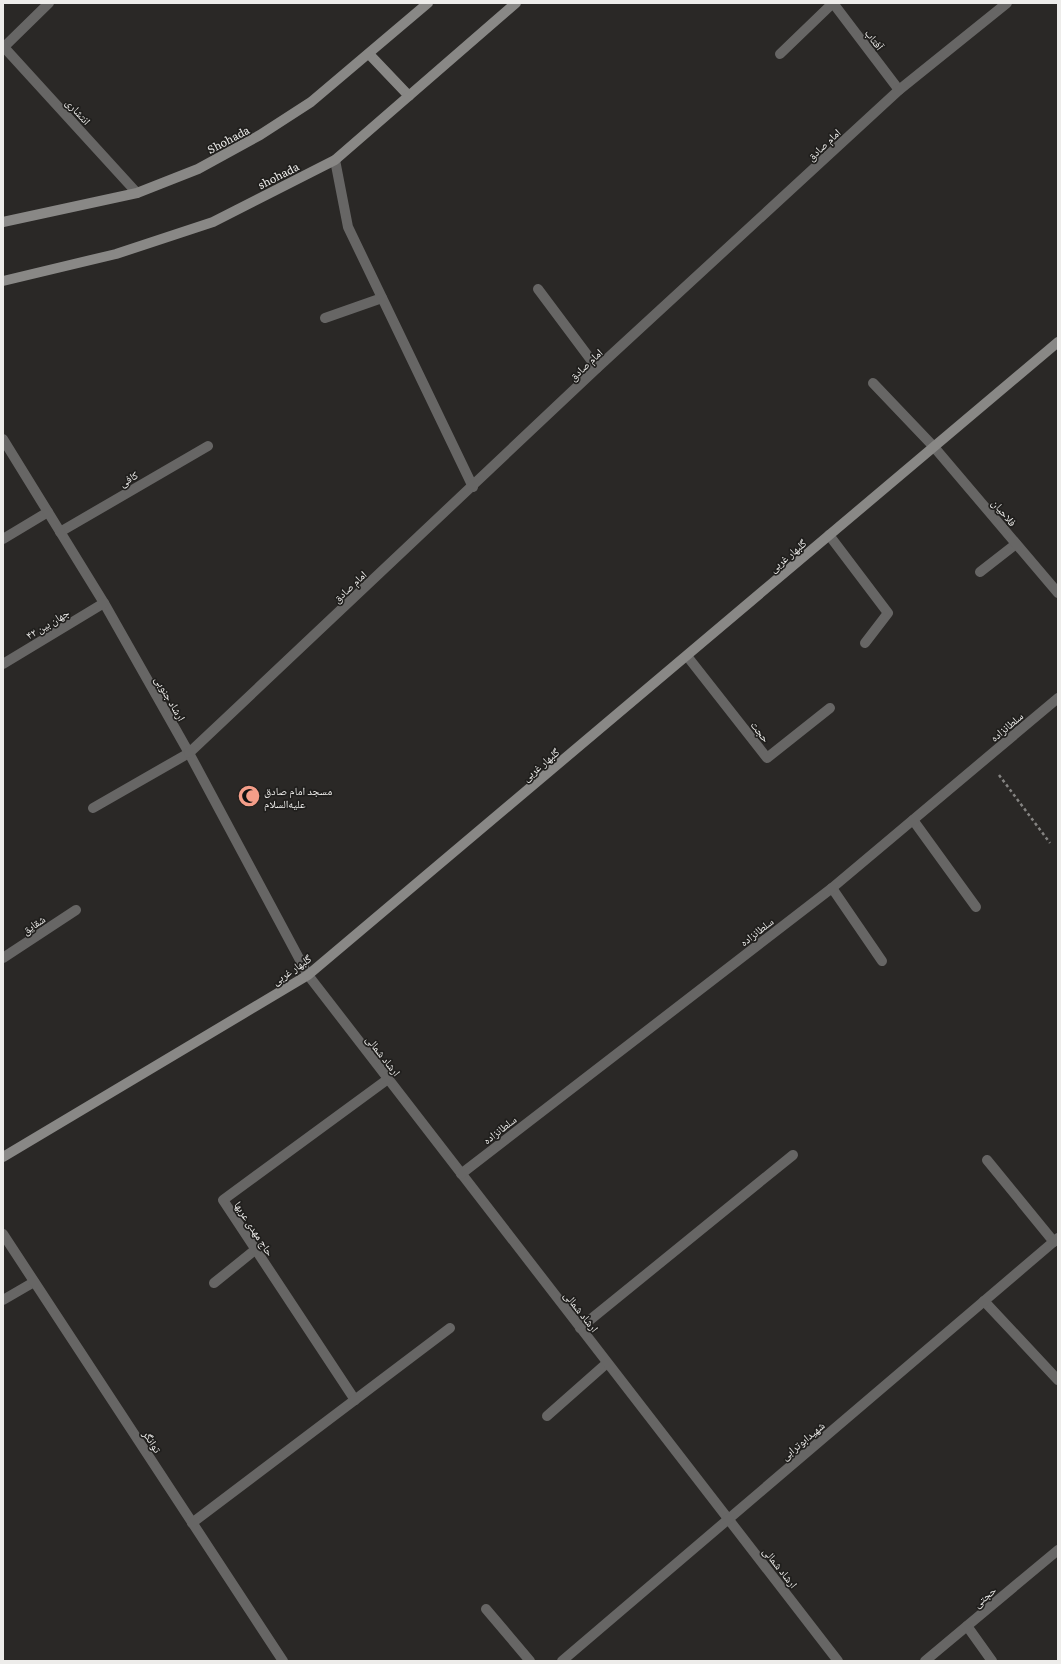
<svg xmlns="http://www.w3.org/2000/svg" width="1061" height="1664" viewBox="0 0 1061 1664" font-family="Literata,'Noto Naskh Arabic',serif">
<style>
.lines{fill:none;stroke-linecap:round;stroke-linejoin:round}
.path{stroke:#858482;stroke-width:2.5;stroke-dasharray:3 3;stroke-linecap:butt}
.lane{stroke:#676665;stroke-width:10}
.street{stroke:#676665;stroke-width:10}
.secondary{stroke:#898886;stroke-width:10}
.labels{text-anchor:middle;dominant-baseline:central;stroke-width:3.5;stroke-linejoin:round;paint-order:stroke}
.street-label{font-size:11px;fill:#edecea;stroke:#201f1d}
.poi-label{font-size:11px;fill:#edecea;stroke:#201f1d;text-anchor:start}
</style>
<rect width="100%" height="100%" fill="#2a2826"/>
<g class="lines">
<path class="path" d="M999,775L1050,843"/>
<g class="lane">
<path d="M4,47L49,3"/>
<path d="M780,54L833,3"/>
<path d="M538,289L597,368"/>
<path d="M325,318L382,298"/>
<path d="M873,383L934,447"/>
<path d="M60,532L208,446"/>
<path d="M829,535L888,613L865,643"/>
<path d="M3,539L48,512"/>
<path d="M980,572L1016,544"/>
<path d="M687,656L767,758L830,708"/>
<path d="M93,808L189,753"/>
<path d="M913,820L976,907"/>
<path d="M832,888L882,961"/>
<path d="M987,1160L1054,1242"/>
<path d="M214,1283L255,1250"/>
<path d="M3,1300L34,1282"/>
<path d="M984,1301L1058,1380"/>
<path d="M547,1416L607,1363"/>
<path d="M486,1609L530,1661"/>
<path d="M967,1626L992,1661"/>
</g>
<g class="street">
<path d="M833,3L899,90"/>
<path d="M3,46L137,193"/>
<path d="M335,160L348,227L473,487"/>
<path d="M3,439L104,603L189,753L308,975L838,1661"/>
<path d="M934,447L1058,593"/>
<path d="M3,664L104,603"/>
<path d="M189,753L597,368L899,90L1007,3"/>
<path d="M3,958L76,910"/>
<path d="M461,1174L832,888L1058,698"/>
<path d="M3,1234L283,1661"/>
<path d="M580,1328L793,1155"/>
<path d="M355,1400L223,1200L388,1079"/>
<path d="M192,1523L450,1328"/>
<path d="M562,1661L1058,1238"/>
<path d="M925,1661L1058,1550"/>
</g>
<g class="secondary">
<path d="M369,54L409,96"/>
<path d="M3,222L137,193L198,169L260,135L311,102L428,3"/>
<path d="M3,281L116,254L213,222L335,160L516,3"/>
<path d="M3,1157L308,975L1058,342"/>
</g>
</g>
<defs>
<g id="mosque-disc" transform="scale(1.15)"><circle r="9.5" fill="#f49e89" stroke="#201f1d"/><path d="M3.5-4.9A6 6 0 1 0 3.5 4.9A5 5 0 1 1 3.5-4.9Z" fill="#111"/></g>
</defs>
<g fill-rule="evenodd">
<use href="#mosque-disc" x="249" y="796"/>
</g>
<g class="labels">
<g class="street-label">
<text transform="translate(875 39) rotate(53)">آفتاب</text>
<text transform="translate(79 111) rotate(48)">انتشاری</text>
<text transform="translate(228 139) rotate(-28)">Shohada</text>
<text transform="translate(823 144) rotate(-43)">امام صادق</text>
<text transform="translate(278 175) rotate(-27)">shohada</text>
<text transform="translate(585 364) rotate(-43)">امام صادق</text>
<text transform="translate(128 478) rotate(-30)">کافی</text>
<text transform="translate(1005 512) rotate(50)">فلاحیان</text>
<text transform="translate(787 555) rotate(-40)">گلبهار غربی</text>
<text transform="translate(349 586) rotate(-43)">امام صادق</text>
<text transform="translate(47 623) rotate(-31)">جهان بین ۴۲</text>
<text transform="translate(171 698) rotate(60)">ارشاد جنوبی</text>
<text transform="translate(1006 726) rotate(-40)">سلطانزاده</text>
<text transform="translate(761 731) rotate(52)">حجت</text>
<text transform="translate(540 764) rotate(-40)">گلبهار غربی</text>
<text transform="translate(33 924) rotate(-34)">شقایق</text>
<text transform="translate(756 931) rotate(-38)">سلطانزاده</text>
<text transform="translate(291 969) rotate(-34)">گلبهار غربی</text>
<text transform="translate(384 1055) rotate(52)">ارشاد شمالی</text>
<text transform="translate(499 1129) rotate(-38)">سلطانزاده</text>
<text transform="translate(255 1228) rotate(57)">حاج مهدی عربها</text>
<text transform="translate(582 1311) rotate(52)">ارشاد شمالی</text>
<text transform="translate(802 1440) rotate(-40)">شهیدابوترابی</text>
<text transform="translate(153 1441) rotate(57)">توانگر</text>
<text transform="translate(781 1567) rotate(52)">ارشاد شمالی</text>
<text transform="translate(984 1596) rotate(-40)">حجتی</text>
</g>
<g class="poi-label">
<text x="264" y="790">مسجد امام صادق<tspan x="264" dy="13">علیه‌السلام</tspan></text>
</g>
</g>
<rect width="1061" height="1664" fill="none" stroke="#edecea" stroke-width="8"/>
</svg>
